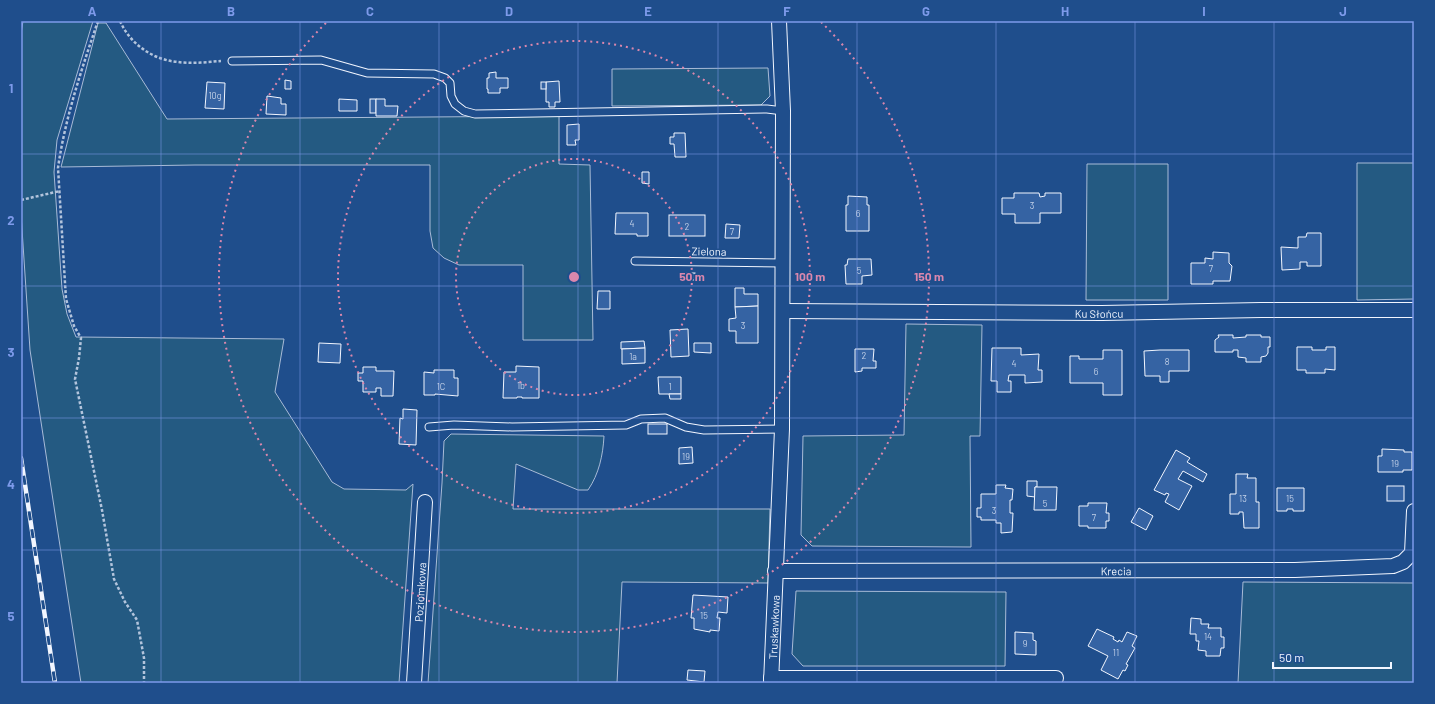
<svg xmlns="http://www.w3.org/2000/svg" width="1435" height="704" viewBox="0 0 1435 704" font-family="Barlow,sans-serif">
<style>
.green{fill:#245a82;stroke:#a8bbd7}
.building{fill:#3563a3;stroke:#f2f6ff}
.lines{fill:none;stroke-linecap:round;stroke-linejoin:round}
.lane-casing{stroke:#f2f6ff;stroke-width:9}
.street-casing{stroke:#f2f6ff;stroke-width:16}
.path{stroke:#b3c4dc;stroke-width:2.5;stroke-dasharray:3 2;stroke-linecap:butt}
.lane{stroke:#1f4e8c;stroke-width:7}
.street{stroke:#1f4e8c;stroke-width:14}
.rail-casing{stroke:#f2f6ff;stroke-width:4.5}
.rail{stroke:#1f4e8c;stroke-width:3;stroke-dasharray:9;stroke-linecap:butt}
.grid{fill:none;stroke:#7d9aea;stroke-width:1;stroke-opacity:0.55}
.ring{fill:none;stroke:#da87ad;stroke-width:2;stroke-dasharray:2 4}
.labels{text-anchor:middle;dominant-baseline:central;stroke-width:3;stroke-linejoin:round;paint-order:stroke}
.number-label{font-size:9px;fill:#c3d1e8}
.street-label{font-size:11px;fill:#f2f6ff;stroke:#1f4e8c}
.centre{fill:#da87ad;stroke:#1f4e8c;stroke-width:2}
.ring-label{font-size:12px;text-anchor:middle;font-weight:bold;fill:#da87ad;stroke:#1f4e8c;stroke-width:3;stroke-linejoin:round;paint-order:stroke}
.neatline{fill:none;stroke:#7d9aea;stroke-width:1.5}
.grid-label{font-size:13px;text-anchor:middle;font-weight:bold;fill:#7d9aea}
</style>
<rect width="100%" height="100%" fill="#1f4e8c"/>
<g class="green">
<path d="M23,21H93L57,140L54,172L62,289L67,314L76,337L284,339L275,392L332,482L344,489L406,490L413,484L399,683H81L30,350L21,214V34Z"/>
<path d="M98,23H106L167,119L559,116V164L590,165L593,340H523V265H459L444,258L433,248L430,231V165H195L61,167Z"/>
<path d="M768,68L770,96L761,105L612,106V69Z"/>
<path d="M1357,163H1414V299L1357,300Z"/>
<path d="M1087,164H1168V300H1086Z"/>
<path d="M906,324L982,325L980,436H970L971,547L812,546L801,535L803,436L904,435Z"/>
<path d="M451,434L604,436C603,455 599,474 588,490H578L516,464L513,509H770L768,583L622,582L617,683H428L442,483L444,441Z"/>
<path d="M1243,582L1414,583V683H1238Z"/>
<path d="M796,591L1006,592L1005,666H803L792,654Z"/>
</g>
<g class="building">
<path d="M496,72V78H508V88H500V93H488V89H487V78H489V73Z"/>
<path d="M285,80L291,81V89H285Z"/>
<path d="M559,81L560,102H555V107H549V102H546V82Z"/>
<path d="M207,82L225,83L224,109L205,108Z"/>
<rect x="541" y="82" width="5" height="7"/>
<path d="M267,96L281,98V104H286V115L266,114Z"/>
<path d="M339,99L357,100V111H339Z"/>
<rect x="370" y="99" width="6" height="14"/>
<path d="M376,99H385V106H398L397,116H376Z"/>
<path d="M579,124V140H575L576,145H567V125Z"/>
<path d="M674,133H685L686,157H675L674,144H670V137H674Z"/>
<path d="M642,172H649V184L642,183Z"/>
<path d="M1014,193H1039L1040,197L1045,196V193H1061V213H1040V223H1015V214H1002V198H1014Z"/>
<path d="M848,196L867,197V205H869V231H846V205H848Z"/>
<path d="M616,213H648V236H637V234H615Z"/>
<rect x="669" y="215" width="36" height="21"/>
<path d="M726,224L740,225L739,238H725Z"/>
<path d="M1307,233H1321V266H1307V262H1300V269L1282,270L1281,247L1298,248V237H1306Z"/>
<path d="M1213,252L1229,253V263L1232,266L1230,281H1213V284H1191V263H1205V258L1213,259Z"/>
<path d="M848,259H871L872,275L862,276V284H846L845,265H847Z"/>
<rect x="683" y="273" width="12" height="7"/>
<path d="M735,288H744V294H758V306L735,307Z"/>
<path d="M598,291H610V309H597Z"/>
<path d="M758,306V343H736V331H729V319L736,318L735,307Z"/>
<path d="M688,329L689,356L671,357L670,330Z"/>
<path d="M1218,335H1233V338L1246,337V335H1261V337H1270V347H1268V353L1266,356L1261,357V362H1246V358L1238,357V350H1233V352H1215V340L1219,337Z"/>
<path d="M644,341L645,348L621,349V342Z"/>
<path d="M319,343L341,344L340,363L318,362Z"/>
<path d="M694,343H711V353L694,352Z"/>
<path d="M1297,347H1312V350H1326V347H1335V370L1325,369V373H1306V370H1297Z"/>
<path d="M645,348V363L622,364V349Z"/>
<path d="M992,348H1021V355L1039,354L1038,370H1042V382L1025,383V375H1009L1008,381H1011V392H997V381H991Z"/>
<path d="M855,349H874L873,361H876V368H862V371L855,372Z"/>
<path d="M1103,350H1122V395H1103V383H1070V356H1079V359H1103Z"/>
<path d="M1160,350H1189V371H1169V382H1160V376H1145L1144,351Z"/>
<path d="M516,366L539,367V398H522V397H517V398H503L504,372H516Z"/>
<path d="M363,367H376V371H394L393,396H381V388H376V392H363V381H358V373H363Z"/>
<path d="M434,370H454V378H458V396L435,394V395H424V372L434,373Z"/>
<path d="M658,377H681V394H659Z"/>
<path d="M669,394H681V399H670Z"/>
<path d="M403,409L417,410L416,445L399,444L400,418L403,419Z"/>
<rect x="648" y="424" width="19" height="10"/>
<path d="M692,447L693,463L679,464V448Z"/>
<path d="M1382,449L1404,450V452H1412V470H1403V472H1378V456H1382Z"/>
<path d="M1176,450L1190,458L1187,462L1207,474L1203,482L1183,471L1178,479L1192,486L1179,510L1165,502L1169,494L1166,493L1165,495L1154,490Z"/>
<path d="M1236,474H1248L1247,478H1256V502H1259V528H1244L1243,512H1239V514H1230V494H1236Z"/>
<path d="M1027,481H1037V487H1035V497L1027,496Z"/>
<path d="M996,485H1006L1005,488L1013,489L1012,500H1010V513H1013L1012,532L1001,533V523H996V520H981V517H977V508H981V494H996Z"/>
<rect x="1387" y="486" width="17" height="15"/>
<path d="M1035,487H1057L1056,510H1034Z"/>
<path d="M1277,488H1304V511H1293V509H1287V511H1277Z"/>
<path d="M1088,503H1107L1106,513H1109V521H1106V528H1088V526H1079V506H1088Z"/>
<path d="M1139,508L1153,516L1146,530L1131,522Z"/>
<path d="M693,595L728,597L727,613L718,612L717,618H720L719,631L710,630V632L694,629V618H691Z"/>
<path d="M1191,618L1201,619V624H1209L1208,628H1221V637H1224V648H1221L1220,656H1206V651L1198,650L1199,641H1196V634H1190Z"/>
<path d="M1097,629L1114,637L1113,639L1118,642L1119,640L1122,642L1127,632L1137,636L1132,646L1135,648L1126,664L1128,665L1125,671L1123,670L1118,679L1101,670L1108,656L1088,646Z"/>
<path d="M1015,632L1033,633V640L1036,641V655L1015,654Z"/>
<path d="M688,670L705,671L704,682L687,680Z"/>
</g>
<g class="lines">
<g class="lane-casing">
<g id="lane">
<path d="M232,61L321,60L367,73L434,74L445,78L450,83L451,96L455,104L464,111L475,114L767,109L783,111"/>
<path d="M635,261L783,263"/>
<path d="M429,427L454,425L512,427L626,425L641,419L665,418L686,427L704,430L782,429"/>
</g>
</g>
<g class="street-casing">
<g id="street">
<path id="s1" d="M783,311L1102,313L1261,310H1414"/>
<path id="s2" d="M775,571L1295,570L1393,566L1403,562L1412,553L1414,511"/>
<path d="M771,678H1056"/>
<path id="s3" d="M414,683L425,502"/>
<path id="s4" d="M771,683L782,429L783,111L779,21"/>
</g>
</g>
<g class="path">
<path d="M98,21C82,68 65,118 58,168L66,299L74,326L81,338L79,358L75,379L102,510L114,579L125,602L137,620L144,658V683"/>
<path d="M120,21C130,44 153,60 178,62C192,64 207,62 221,61"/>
<path d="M21,200L60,191"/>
</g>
<use href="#lane" class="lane"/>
<use href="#street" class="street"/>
<g class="rail-casing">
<path id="rail" d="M21,458L55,683"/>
</g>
<use href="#rail" class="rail"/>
</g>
<path class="grid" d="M161,21V683M300,21V683M439,21V683M578,21V683M718,21V683M857,21V683M996,21V683M1135,21V683M1274,21V683M21,154H1414M21,286H1414M21,418H1414M21,550H1414"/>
<g class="ring">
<circle cx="574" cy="277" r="118"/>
<circle cx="574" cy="277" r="236"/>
<path d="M821 22A355 355 0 1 1 327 22"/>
</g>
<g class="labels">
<g class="number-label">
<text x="215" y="95">10g</text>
<text x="1032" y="205">3</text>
<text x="858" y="213">6</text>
<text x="632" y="223">4</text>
<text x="687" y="226">2</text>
<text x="732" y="231">7</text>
<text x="1211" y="268">7</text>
<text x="859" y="270">5</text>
<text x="743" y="325">3</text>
<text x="864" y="355">2</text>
<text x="633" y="356">1a</text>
<text x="1167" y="361">8</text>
<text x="1014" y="363">4</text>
<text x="1096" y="371">6</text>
<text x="521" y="385">1b</text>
<text x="441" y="386">1C</text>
<text x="670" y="386">1</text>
<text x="686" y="456">19</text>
<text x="1395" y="463">19</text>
<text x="1243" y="498">13</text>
<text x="1290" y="498">15</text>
<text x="1045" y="503">5</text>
<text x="994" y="510">3</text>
<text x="1094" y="517">7</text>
<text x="704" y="615">15</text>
<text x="1208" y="636">14</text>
<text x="1025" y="643">9</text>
<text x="1116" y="652">11</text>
</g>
<g class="street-label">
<text transform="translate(709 251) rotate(1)">Zielona</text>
<text stroke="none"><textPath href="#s1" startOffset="316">Ku Słońcu</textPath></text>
<text stroke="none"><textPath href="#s2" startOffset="341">Krecia</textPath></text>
<text stroke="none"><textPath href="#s3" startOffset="91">Poziomkowa</textPath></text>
<text stroke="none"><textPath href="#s4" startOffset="56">Truskawkowa</textPath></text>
</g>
</g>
<circle cx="574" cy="277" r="6" class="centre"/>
<g class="ring-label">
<text x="692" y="281">50 m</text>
<text x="810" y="281">100 m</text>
<text x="929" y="281">150 m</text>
</g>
<rect width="1435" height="704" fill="none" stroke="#1f4e8c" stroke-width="44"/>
<path d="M1273 662v6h118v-6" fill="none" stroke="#f2f6ff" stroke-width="2"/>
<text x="1279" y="662" font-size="12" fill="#f2f6ff" stroke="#1f4e8c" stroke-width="3" paint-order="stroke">50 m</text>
<rect x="22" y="22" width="1391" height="660" class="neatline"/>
<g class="grid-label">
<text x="92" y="16">A</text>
<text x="231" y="16">B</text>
<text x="370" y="16">C</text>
<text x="509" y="16">D</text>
<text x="648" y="16">E</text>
<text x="787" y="16">F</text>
<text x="926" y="16">G</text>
<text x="1065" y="16">H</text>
<text x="1204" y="16">I</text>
<text x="1343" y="16">J</text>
<text x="11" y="93">1</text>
<text x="11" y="225">2</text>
<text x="11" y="357">3</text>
<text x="11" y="489">4</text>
<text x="11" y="621">5</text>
</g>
</svg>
